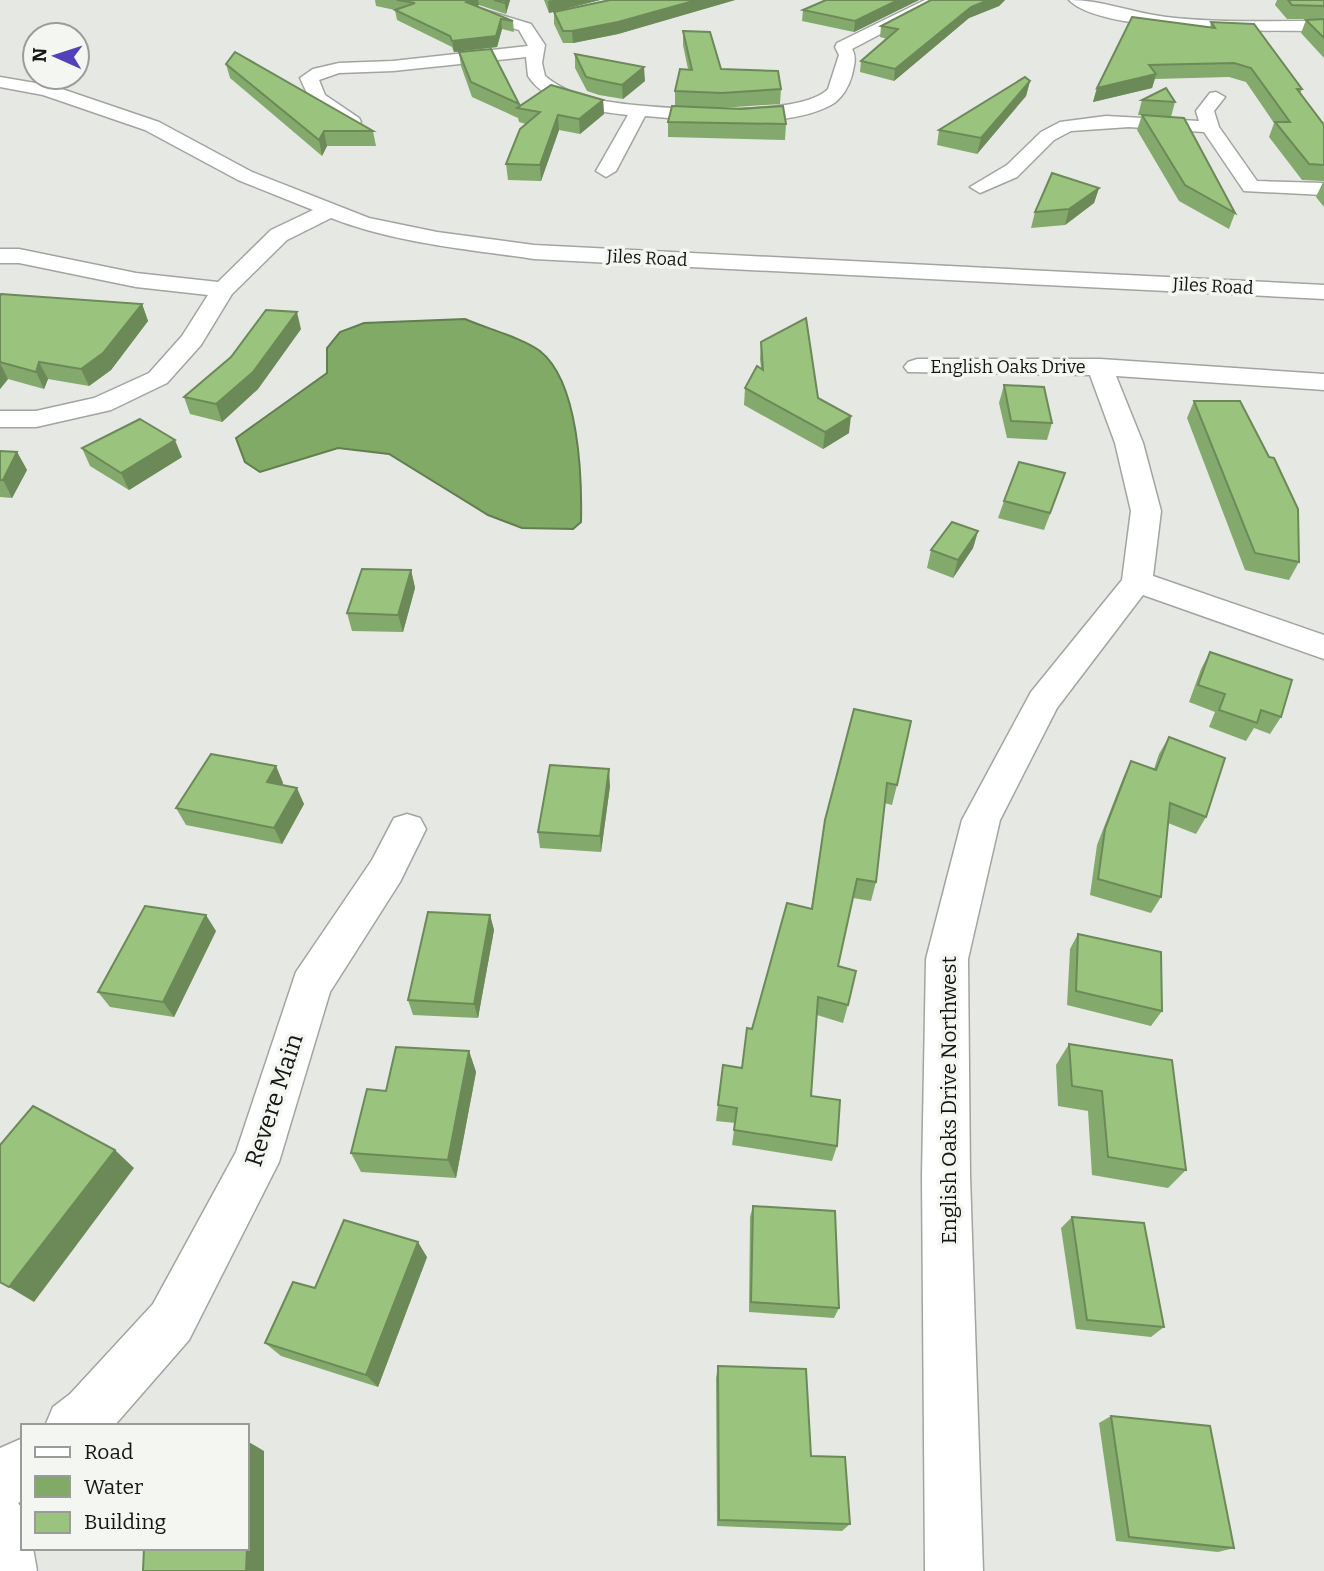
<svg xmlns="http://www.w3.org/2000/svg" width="1324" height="1571" viewBox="0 0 1324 1571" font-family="Bitter,serif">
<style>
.water{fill:#81aa66;stroke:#617e4e;stroke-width:2}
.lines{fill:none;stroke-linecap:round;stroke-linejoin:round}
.minor-casing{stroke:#a2a4a0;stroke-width:3}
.minor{fill:#fff;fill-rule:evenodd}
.wall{fill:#84a96c}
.shaded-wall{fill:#6c8958}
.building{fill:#9ac47e;stroke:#6c8958;stroke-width:2}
.labels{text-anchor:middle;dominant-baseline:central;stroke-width:7;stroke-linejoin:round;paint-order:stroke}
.far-street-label{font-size:18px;fill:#151615;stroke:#f3f6f1}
.street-label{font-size:21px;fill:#151615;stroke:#f3f6f1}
.near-street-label{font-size:24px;fill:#151615;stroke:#f3f6f1}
</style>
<rect width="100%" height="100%" fill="#e6e8e4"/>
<path class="water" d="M465,319C485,328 523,338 540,351C579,382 582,476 581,522L573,529L522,528L488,515L389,454L338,448L260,472L245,462L236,438L327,373V348L340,332L364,323Z"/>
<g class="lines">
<g class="minor-casing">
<g id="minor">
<path d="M925,0H945L852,49C857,57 854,66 852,75C849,86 842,99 831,105C785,130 697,120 645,116L616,171L606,177L596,171L628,115C595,111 547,106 528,76L526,57L393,71L339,73L319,80L325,95L359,118L361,122L352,128L311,102L300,78L313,69L339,63L393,61L528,46L519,30L472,16V10L478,8L531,24L545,45L542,63L545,76C559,88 577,95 594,99C637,109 799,120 828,89L839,55L835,47L837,43Z"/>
<path d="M1069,0C1102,0 1133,13 1166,17C1218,23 1271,21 1324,21V31C1273,30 1103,35 1069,0Z"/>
<path d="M0,77L53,86L159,122L252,172L369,218L437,232L534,245L1324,285V299L534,259C466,249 395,243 331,218L287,240L232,294L201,345L167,383L111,410L36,427H0V411H36L94,398L149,373L182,336L208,295L136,287L19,263H0V249H19L136,273L218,282L271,230L313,210L238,180L145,130L43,95L0,87Z"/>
<path d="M1216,92L1225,97L1214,111L1219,127L1257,181L1324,183V195L1244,191L1204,132L1129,127L1071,131L1054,140L1017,177L980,193L970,187L1007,165L1041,132L1060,122L1106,116L1199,121L1196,111L1210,93Z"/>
<path d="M917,359H1100L1324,374V390L1116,376L1143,443L1161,511L1153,576L1324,635V659L1143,595L1057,708L1000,820L968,959L970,1176L983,1571H925L922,1176L926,959L962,820L1031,692L1122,580L1131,511L1115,443L1090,375L908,372L904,367L908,362Z"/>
<path d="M407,814L420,818L426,829L400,882L330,992L279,1162L189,1340L114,1426H45L53,1407L70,1394L153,1304L236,1152L296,972L372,860L394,818Z"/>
<path d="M23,1438V1500L18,1503L23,1510V1548H33L37,1571H0V1448Z"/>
</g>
</g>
<use href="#minor" class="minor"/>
</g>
<g class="wall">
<path d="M375,0H510L506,14L479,5L477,6L513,21L514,32L502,29L497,47L454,52L452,47L397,20L395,10L376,6Z"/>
<path d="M544,0H600L549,13Z"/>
<path d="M610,0H735L618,34L573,43H563L554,24V12Z"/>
<path d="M826,0H919L854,32L802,21L803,10Z"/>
<path d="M931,0H1005L999,6L969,18L894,81L860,72L861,61L887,39L880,37L881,26Z"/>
<path d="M1277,0H1324V19H1287L1275,5Z"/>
<path d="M1324,19V58L1301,33L1306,20Z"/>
<path d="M1211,22L1302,89L1300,94L1324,125V181L1302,180L1269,137L1274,123L1246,82L1229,77L1155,79L1152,88L1093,102L1097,88L1210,28Z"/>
<path d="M683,31L721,69L781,89L780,104L721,108L675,106V91L688,69L683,45Z"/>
<path d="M459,52L519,104V107L603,100L604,114L580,134L559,130L541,181L508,180L506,164L526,124L519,122L518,118L472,97L461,66Z"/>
<path d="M575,54L645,81L623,99L599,95L587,91L575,68Z"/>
<path d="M226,64L373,131L376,146H327L322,156L230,78Z"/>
<path d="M1030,81L1026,96L977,154L937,145L939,130Z"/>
<path d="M1142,100L1175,102L1171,117L1235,213L1229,229L1179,201L1137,130L1142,115H1138Z"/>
<path d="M668,122L786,124L785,140L668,137Z"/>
<path d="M1323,182H1324V207L1316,197Z"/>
<path d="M1099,188L1094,203L1065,225L1031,228L1035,212Z"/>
<path d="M0,296L142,304L148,321L111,370L89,386L48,379L44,389L8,379L0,389Z"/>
<path d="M301,329L258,389L222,422L190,414L184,397Z"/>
<path d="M761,342L818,398L849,433L823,449L744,405L745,388L761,368L760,359Z"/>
<path d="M1004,385L1052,423L1047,440L1007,438L999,403Z"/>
<path d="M1194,401L1299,562L1289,580L1245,570L1187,418Z"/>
<path d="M82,448L182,457L129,490L90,466Z"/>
<path d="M0,451L17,452L27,470L12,498L0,497Z"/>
<path d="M1059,491L1044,530L998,518L1004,501Z"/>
<path d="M978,531L973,548L953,578L927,568L931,550Z"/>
<path d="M411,570L415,588L403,632L352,631L347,613Z"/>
<path d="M1210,652L1281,717L1270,734L1254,728L1246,741L1209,727L1215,712L1189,702L1201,669Z"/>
<path d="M854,709L897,785L892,805L884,803L876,882L871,901L853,898L838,966L848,1005L843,1023L817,1015L811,1096L837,1146L832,1161L732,1145L735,1123L716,1121L718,1105L742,1068L752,1029L811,909L825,820Z"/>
<path d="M1169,737L1206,817L1196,834L1168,823L1161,897L1151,913L1090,895L1097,845L1123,778L1131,761L1154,769L1159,754Z"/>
<path d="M276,766L283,783L282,785L304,804L282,844L186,825L176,808Z"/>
<path d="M610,786L601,852L540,848L538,832Z"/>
<path d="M490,915L494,930L478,1018L413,1015L408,1000Z"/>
<path d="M216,931L174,1017L110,1007L98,992Z"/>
<path d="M1078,934L1162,1011L1151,1026L1067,1005L1070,949Z"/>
<path d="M1069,1044L1186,1170L1168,1188L1092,1175L1088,1111L1058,1106L1056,1065Z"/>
<path d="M469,1051L476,1072L456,1178L361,1172L351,1153L386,1091Z"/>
<path d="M753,1206L839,1308L834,1318L749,1312L750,1217Z"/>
<path d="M1072,1217L1164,1327L1151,1337L1076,1329L1061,1228Z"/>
<path d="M427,1257L378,1387L281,1356L265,1343L315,1288Z"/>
<path d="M718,1366L811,1456L850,1524L842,1531L717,1526L716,1378Z"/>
<path d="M1111,1416L1234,1548L1218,1552L1116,1541L1099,1423Z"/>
</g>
<g class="shaded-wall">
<path d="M469,0H478L479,5L467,12L466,2Z"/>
<path d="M506,0H510L506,14L505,3Z"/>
<path d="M552,0H600L549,13L548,1Z"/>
<path d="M697,0H735L618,34L573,43L572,31Z"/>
<path d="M898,0H919L854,32L855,21Z"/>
<path d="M988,0H1005L999,6L969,18L894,81L895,69L971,7Z"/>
<path d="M501,19L502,29L497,47L454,52L452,41Z"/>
<path d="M644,67L645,81L623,99L622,85Z"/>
<path d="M1156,74L1152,88L1093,102L1097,88Z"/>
<path d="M1030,81L1026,96L977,154L981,138Z"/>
<path d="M603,100L604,114L580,134L579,119Z"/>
<path d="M558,115L559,130L541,181L540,165Z"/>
<path d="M324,131L327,146L322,156L319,140Z"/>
<path d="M1099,188L1094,203L1065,225L1069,209Z"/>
<path d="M142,304L148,321L111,370L89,386L81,369Z"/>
<path d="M297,312L301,329L258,389L222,422L216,404Z"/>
<path d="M39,362L48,379L44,389L36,372Z"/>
<path d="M0,363L8,379L0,389Z"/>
<path d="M851,416L849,433L823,449L825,432Z"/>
<path d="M175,440L182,457L129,490L121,473Z"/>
<path d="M17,452L27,470L12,498L3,480Z"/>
<path d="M978,531L973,548L953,578L958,560Z"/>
<path d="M411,570L415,588L403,632L398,615Z"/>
<path d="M276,766L283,783L274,799L267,782Z"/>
<path d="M609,769L610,786L601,852L600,836Z"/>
<path d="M297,788L304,804L282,844L274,828Z"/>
<path d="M206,915L216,931L174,1017L163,1002Z"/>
<path d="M490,915L494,930L478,1018L474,1004Z"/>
<path d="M469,1051L476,1072L456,1178L448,1160Z"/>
<path d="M115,1150L134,1168L34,1302L9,1287Z"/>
<path d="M418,1242L427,1257L378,1387L366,1375Z"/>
<path d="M247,1441L264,1451V1571H246Z"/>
</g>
<g class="building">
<path d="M397,0H469L466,2L513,21L501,19L496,36L452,41L450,36L395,10L415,3Z"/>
<path d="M494,0H506L505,3Z"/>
<path d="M610,0H697L618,22L572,31H563L554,12Z"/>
<path d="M826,0H898L855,21L803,10Z"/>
<path d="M931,0H988L971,7L895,69L861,61L898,29L881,26Z"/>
<path d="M1288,0H1324V6L1292,5Z"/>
<path d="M1132,17L1215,28L1211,22L1254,24L1302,89H1297L1324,125V165L1309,164L1275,122H1290L1251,68L1234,63L1149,65L1156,74L1097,88Z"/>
<path d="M1324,19V38L1306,20Z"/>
<path d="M683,31L710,32L721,69L778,71L781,89L722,93L675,91L680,69L692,70Z"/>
<path d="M491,49L519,104L471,82L459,52Z"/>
<path d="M235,52L373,131H324L319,140L226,64Z"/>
<path d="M575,54L644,67L622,85L598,80L586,77Z"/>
<path d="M1025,77L1030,81L981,138L939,130Z"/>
<path d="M551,85L603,100L579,119L558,115L540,165L506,164L520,129L540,112L517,108Z"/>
<path d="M1166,88L1175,102L1142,100Z"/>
<path d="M672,106L741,109L783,106L786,124L668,122Z"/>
<path d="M1142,115L1184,118L1235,213L1185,185Z"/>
<path d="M1052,173L1099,188L1069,209L1035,212Z"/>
<path d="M1,294L142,304L103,353L81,369L39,362L36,372L0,362V296Z"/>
<path d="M266,310L297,312L253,372L216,404L184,397L231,357Z"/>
<path d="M806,318L818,398L851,416L825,432L745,388L757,366L763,370L761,342Z"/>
<path d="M1004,385L1044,387L1052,423L1011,421Z"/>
<path d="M1194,401H1240L1269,457L1274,458L1298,509L1299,562L1255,553Z"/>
<path d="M140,419L175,440L121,473L82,448Z"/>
<path d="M0,451L17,452L3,480H0Z"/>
<path d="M1019,462L1065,473L1050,513L1004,501Z"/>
<path d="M952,522L978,531L958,560L931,550Z"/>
<path d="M362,569L411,570L398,615L347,613Z"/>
<path d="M1210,652L1292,680L1281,717L1261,710L1257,723L1219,710L1225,694L1198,685Z"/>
<path d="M854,709L911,721L897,785L887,783L876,882L857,879L838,966L856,971L848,1005L818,997L811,1096L840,1100L837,1146L734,1130L737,1108L718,1105L723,1065L742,1068L747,1028L752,1029L787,903L812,909L825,820Z"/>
<path d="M1169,737L1225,758L1206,817L1170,803L1161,897L1098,879L1105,829L1131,761L1156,770Z"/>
<path d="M211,754L276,766L267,782L297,788L274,828L176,808Z"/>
<path d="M550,765L609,769L600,836L538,832Z"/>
<path d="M145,906L206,915L163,1002L98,992Z"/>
<path d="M428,912L490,915L474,1004L408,1000Z"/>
<path d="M1078,934L1161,952L1162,1011L1076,991Z"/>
<path d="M1069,1044L1172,1060L1186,1170L1108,1157L1102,1091L1072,1086Z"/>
<path d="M396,1047L469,1051L448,1160L351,1153L367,1089L386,1091Z"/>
<path d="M33,1106L115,1150L9,1287L0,1282V1145Z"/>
<path d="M753,1206L835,1211L839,1308L751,1302Z"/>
<path d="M1072,1217L1144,1223L1164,1327L1087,1320Z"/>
<path d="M344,1220L418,1242L366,1375L265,1343L293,1282L315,1288Z"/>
<path d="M718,1366L806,1369L811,1456L845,1457L850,1524L719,1520Z"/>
<path d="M1111,1416L1210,1426L1234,1548L1129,1537Z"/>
<path d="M144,1548H247L246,1571H143Z"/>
</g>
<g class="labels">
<g class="far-street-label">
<text transform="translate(647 258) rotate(3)">Jiles Road</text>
<text transform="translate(1213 286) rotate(3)">Jiles Road</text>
<text x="1008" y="367">English Oaks Drive</text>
</g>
<g class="street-label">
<text transform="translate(949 1100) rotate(-90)">English Oaks Drive Northwest</text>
</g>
<g class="near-street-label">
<text transform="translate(274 1100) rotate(-72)">Revere Main</text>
</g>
</g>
<rect x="21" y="1424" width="228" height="126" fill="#f3f6f1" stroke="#9a9c99" stroke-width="2"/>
<rect x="35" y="1447" width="35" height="10" fill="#ffffff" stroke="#9a9c99" stroke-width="2"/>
<text x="84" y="1459" font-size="21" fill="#151615">Road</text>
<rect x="35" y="1476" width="35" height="21" fill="#81aa66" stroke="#9a9c99" stroke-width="2"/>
<text x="84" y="1494" font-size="21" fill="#151615">Water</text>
<rect x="35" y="1512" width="35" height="21" fill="#9ac47e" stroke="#9a9c99" stroke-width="2"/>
<text x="84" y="1529" font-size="21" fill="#151615">Building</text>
<g transform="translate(56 56) rotate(273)"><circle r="33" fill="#f3f6f1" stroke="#9a9c99" stroke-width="2"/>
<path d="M0-5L12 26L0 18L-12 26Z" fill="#5241b8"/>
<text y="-10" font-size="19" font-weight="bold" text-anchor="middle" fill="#151615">N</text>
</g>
</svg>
